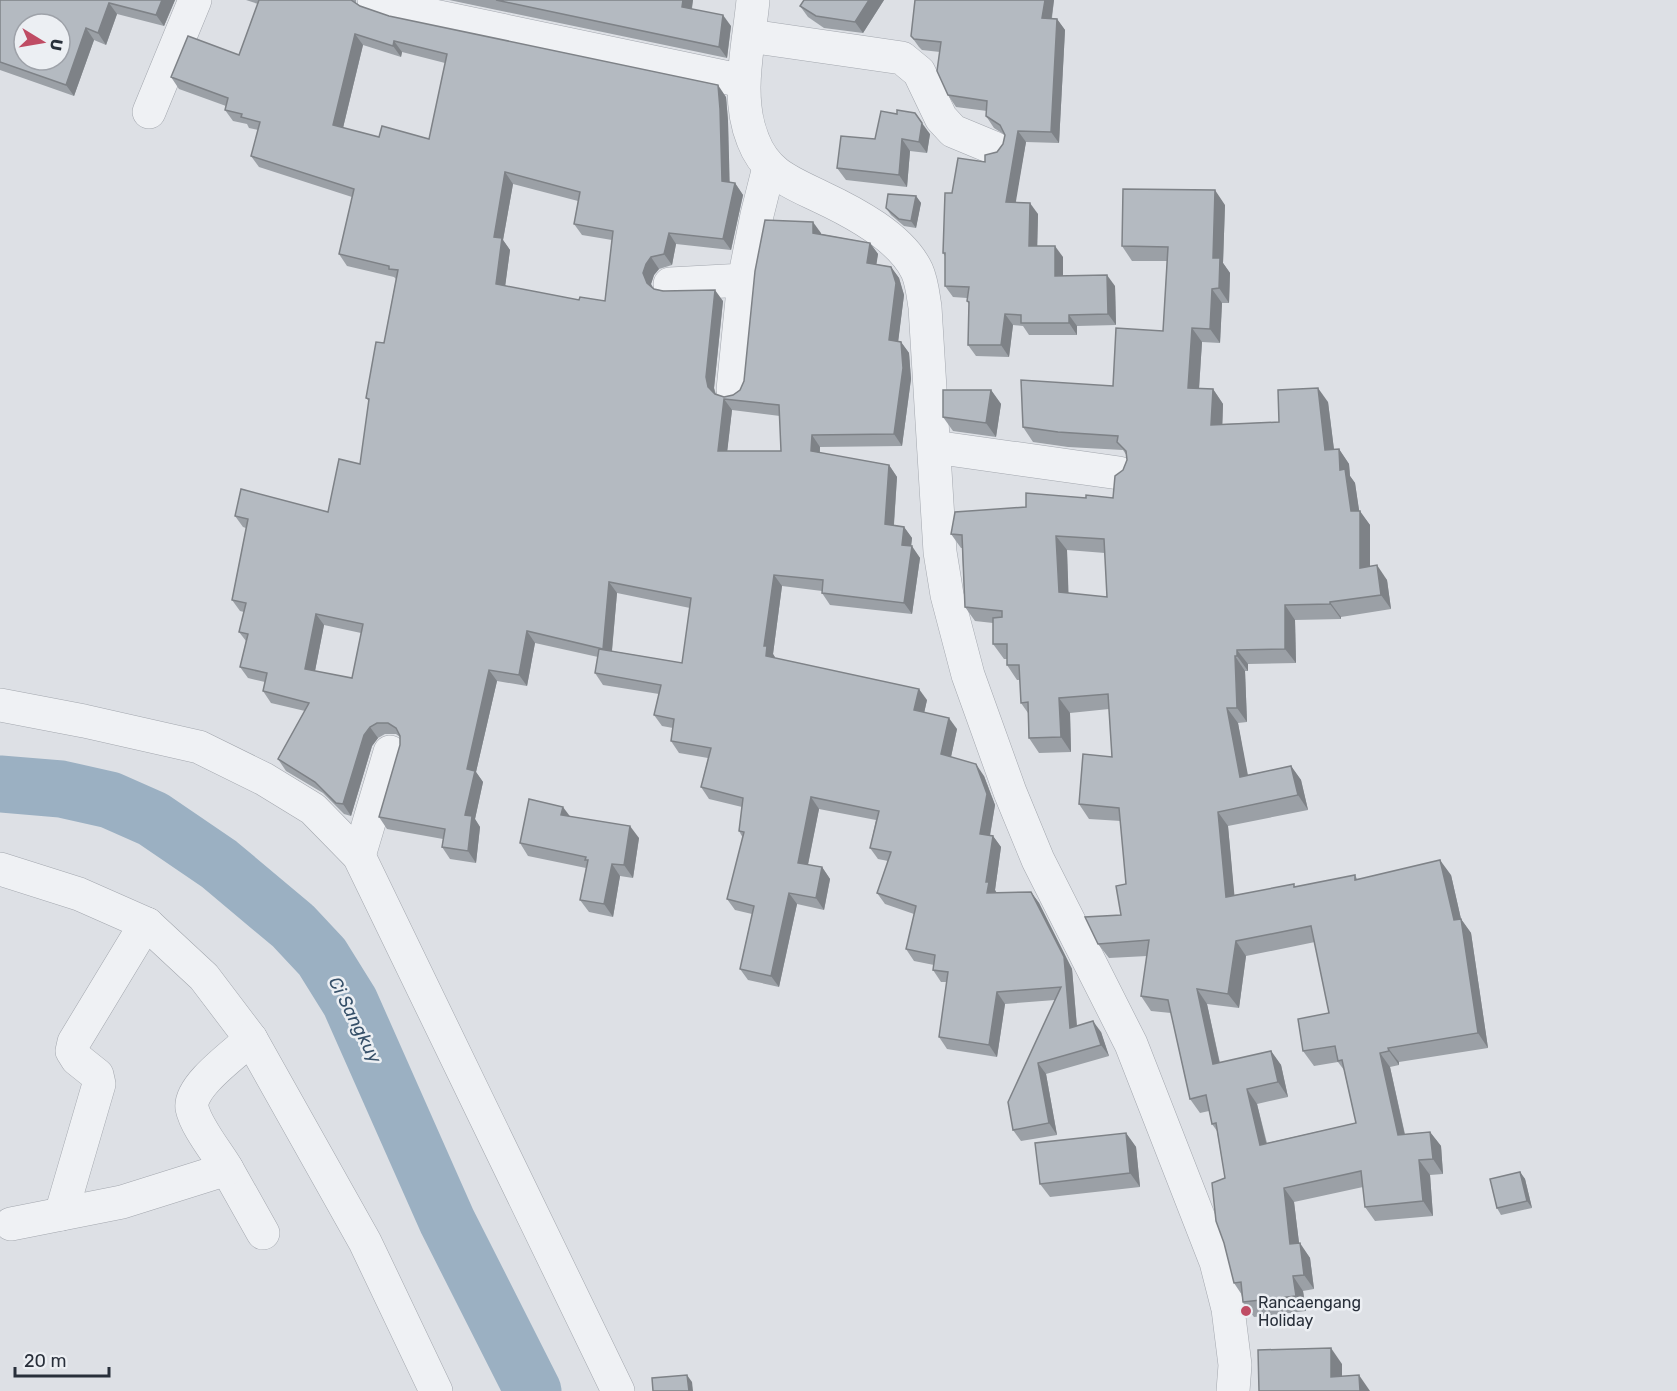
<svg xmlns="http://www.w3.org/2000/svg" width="1677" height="1391" viewBox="0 0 1677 1391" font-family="Rubik,sans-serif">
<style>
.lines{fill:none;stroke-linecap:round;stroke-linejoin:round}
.river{stroke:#9bb0c2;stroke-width:57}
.minor-casing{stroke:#a3a7ae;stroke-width:34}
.minor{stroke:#eff1f4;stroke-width:33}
.wall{fill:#9ba0a6;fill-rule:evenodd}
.shaded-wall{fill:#7e8287}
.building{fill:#b4bac1;stroke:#7e8287;stroke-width:1.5;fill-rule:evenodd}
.poi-dot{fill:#bf4c64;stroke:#eceff3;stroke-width:2}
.labels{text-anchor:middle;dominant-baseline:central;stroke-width:5;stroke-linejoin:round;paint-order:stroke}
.poi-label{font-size:16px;fill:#282f3a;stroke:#eceff3;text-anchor:start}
.water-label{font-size:18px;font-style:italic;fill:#365069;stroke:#eceff3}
</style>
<rect width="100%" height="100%" fill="#dde0e5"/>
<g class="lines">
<path class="river" d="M0,784L61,789L110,800L153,819L219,864L293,926L322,957L350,1002L447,1221L533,1391"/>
<g class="minor-casing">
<g id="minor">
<path d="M374,0L401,9L743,81"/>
<path d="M753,0C749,45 735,96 753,140C766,174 790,182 821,197C853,212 901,237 917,271C922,282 923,295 925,307L940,552L947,595L968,675L1010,792L1038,860L1131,1044L1216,1262L1228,1309L1235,1365L1233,1391"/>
<path d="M750,36L902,58L919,72L941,118L953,131L994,148"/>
<path d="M149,112L195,0"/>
<path d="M670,284L744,280L757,215L769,167"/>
<path d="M733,390L744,280"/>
<path d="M934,447L1119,473"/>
<path d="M0,705L84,721L199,747L264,779L313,809L359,856L618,1391"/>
<path d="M359,856L390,752"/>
<path d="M0,869L79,894L147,924L204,977L251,1039L365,1242L436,1391"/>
<path d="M227,1169L263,1233"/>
<path d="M61,1214L99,1084L97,1075L77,1059L72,1051L74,1042L137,938L147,924"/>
<path d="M11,1224L122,1202L227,1169C217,1152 196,1127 192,1108C188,1087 236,1053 251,1039"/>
</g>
</g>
<use href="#minor" class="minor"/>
</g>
<g class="wall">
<path d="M0,0H175L164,26L117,14L106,45L94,40L74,96L0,70Z"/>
<path d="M246,0H356V3L360,6L389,16L726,97L728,121L729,182L735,183L743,195L731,250L676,244L672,265L659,269L654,275L651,284L654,289L723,301L714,388L716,394L724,397L733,395L740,390L821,233V234L870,243L878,254L876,264L891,267L899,278L904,295L898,341L901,342L909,353L911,379L902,446L820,447V453L889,465L897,477L894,525L904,527L912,538L911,546L920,558L912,614L830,605L822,593V591L782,586L773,654L775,658L927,700L924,713L957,729L951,757L984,776L995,805L990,836H993L1001,847L995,890L997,893L1031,892L1039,903L1072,969L1077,1026L1101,1032L1109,1056L1046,1074L1057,1135L1021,1141L1013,1130L1055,1000L1005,1004L997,1057L947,1049L939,1037L947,982H941L933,970L934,965L914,961L906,949L914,914L885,904L877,893L888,861L878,859L870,848L876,820L819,809L808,865L822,867L830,879L824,910L797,904L779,987L748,980L740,969L752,914L735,910L727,899L743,838L739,831L742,807L709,799L701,787L708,758L679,753L671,741L673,728L662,726L654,715L659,694L603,685L595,673L598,657L535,643L527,686L497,681L476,772L483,782L475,819L480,827L476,863L450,859L442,847L443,839L387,829L379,817L400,745V737L396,734H385L378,738L372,746L351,816L344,814L323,793L286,771L278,759L305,711L271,703L263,691L265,682L248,678L240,667L246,641L239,632L244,612L240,611L232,600L246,528L243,527L235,516L328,512L360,464L369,401L366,398L384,343L396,279L394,277L347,266L339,254L352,197L259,167L251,156L258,130L249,128L247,124L233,121L225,110L226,106L179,89L171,77L239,55L258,4ZM363,45L401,57L402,52L445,63L429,139L379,137L343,128ZM513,184L578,201L574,224L582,235L612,240L605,301L579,300L505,286L510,250L503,240ZM732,410L780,416L781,451H727ZM617,593L690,608L682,663L612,651ZM324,625L361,633L352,678L315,671Z"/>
<path d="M449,0H693L692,9L731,26L727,58Z"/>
<path d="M884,0L863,33L824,28L808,17L800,6Z"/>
<path d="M915,0H1054L1052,18L1057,19L1065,30L1059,143L1026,142L1015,202L1038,214L1037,246L1063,257V276L1115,286L1116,325L1077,326V335H1029L1023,326L1013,325L1009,357L976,356L968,345L969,304L967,301V298L953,297L945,286V256L943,253L952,193L997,152L1003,144L1005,135L994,128L986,116L987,111L956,107L948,95L940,52L922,50L919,47L911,36Z"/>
<path d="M930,134L927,153L910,151L907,187L846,180L837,168L875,139Z"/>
<path d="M916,196L921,203L916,228L904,226L891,215L886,208Z"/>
<path d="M1225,205L1223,263L1230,273L1229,303H1222L1220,343L1202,342L1199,389H1213L1223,404L1222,424L1279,422L1328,402L1334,450L1339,449L1349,464L1350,476L1355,483L1359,511L1370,525V566L1387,580L1391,609L1341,617V619L1295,620L1296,663L1248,664V671H1245L1247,722L1238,723L1247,775L1291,766L1301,780L1308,810L1228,826L1234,895L1296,887L1355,875L1357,879L1451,875L1461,919L1471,933L1488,1048L1399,1062V1065L1390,1067L1405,1134L1430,1132L1441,1146L1443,1174L1430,1175L1433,1216L1375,1221L1365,1207L1363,1187L1294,1202L1299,1243L1310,1258L1314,1289L1303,1291L1306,1311L1254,1317L1243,1302L1242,1295L1234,1283L1225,1178L1217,1131L1212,1124L1209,1111L1200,1113L1190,1099L1171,1013L1151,1011L1141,996L1147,956L1109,958L1098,944L1121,915L1126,884L1121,821L1089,819L1079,804L1112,757L1109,709L1070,713L1071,752L1039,753L1029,738L1028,713L1021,703L1020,680H1017L1007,665V659H1004L993,644V623L975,621L965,607L962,548H961L951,534L1026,507L1086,498H1113L1127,460V456L1123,450L1068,447L1033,442L1023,427L1113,386L1163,331L1167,261H1132L1122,246ZM1067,550L1105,553L1107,597L1068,593ZM1315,942L1329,1013L1303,1051L1314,1066L1338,1062L1344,1070L1356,1123L1267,1143L1257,1104L1288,1097L1281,1065L1271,1051L1220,1063L1207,1004L1239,1008L1246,956Z"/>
<path d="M991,390L1001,404L996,437L953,431L943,417Z"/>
<path d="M570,816L639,838L633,878L620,876L613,917L589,912L580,900L586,868L528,856L520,843Z"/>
<path d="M1126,1133L1136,1147L1140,1187L1050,1197L1040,1184Z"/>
<path d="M1520,1172L1525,1179L1532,1208L1501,1215L1497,1208Z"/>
</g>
<g class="shaded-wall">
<path d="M162,0H175L164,26L156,15Z"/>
<path d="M683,0H693L690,18L682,7Z"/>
<path d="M869,0H884L863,33L855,22Z"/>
<path d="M1045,0H1054L1050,29L1042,18Z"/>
<path d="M109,3L117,14L106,45L98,33Z"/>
<path d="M723,15L731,26L727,58L719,47Z"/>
<path d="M1057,19L1065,30L1059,143L1051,132Z"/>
<path d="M86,28L94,40L74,96L66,85Z"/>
<path d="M355,34L363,45L341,136L333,125Z"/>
<path d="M394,41L402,52L401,57L393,46Z"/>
<path d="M718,85L726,97L728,121L730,193L722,181Z"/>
<path d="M922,123L930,134L927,153L919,142Z"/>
<path d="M1018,131L1026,142L1014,213L1006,202Z"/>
<path d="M902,139L910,151L907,187L899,175Z"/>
<path d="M505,172L513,184L503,240L510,250L504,295L496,284L494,237Z"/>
<path d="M735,183L743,195L731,250L723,239Z"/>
<path d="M1215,190L1225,205L1223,263L1230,273L1229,303L1219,288L1213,258Z"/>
<path d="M916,196L921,203L916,228L911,221Z"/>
<path d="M1030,203L1038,214L1037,258L1029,246Z"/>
<path d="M813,222L821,233V244L813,233Z"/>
<path d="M669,233L676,244L672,265L664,254Z"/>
<path d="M870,243L878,254L875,274L867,263Z"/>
<path d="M1055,246L1063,257V288L1055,276Z"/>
<path d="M651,257L659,269L654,275L651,284L655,295L647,283L643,273L646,264Z"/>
<path d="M891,267L899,278L904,295L897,351L889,340Z"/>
<path d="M1107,275L1115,286L1116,325L1108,314Z"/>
<path d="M1212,289L1222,303L1220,343L1210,329Z"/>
<path d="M715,290L723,301L714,388L716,398L708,387L706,377Z"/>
<path d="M1005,314L1013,325L1009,357L1001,345Z"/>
<path d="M1069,315L1077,326V335L1069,323Z"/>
<path d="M1192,328L1202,342L1198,403L1188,388Z"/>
<path d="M901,342L909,353L911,379L902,446L894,434Z"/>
<path d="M1318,388L1328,402L1336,465L1325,450Z"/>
<path d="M1213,389L1223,404L1222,439L1211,425Z"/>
<path d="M991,390L1001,404L996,437L986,423Z"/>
<path d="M724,399L732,410L726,462L718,451Z"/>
<path d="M812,435L820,447L819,463L811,451Z"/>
<path d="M1339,449L1349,464L1350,476L1355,483L1360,516V511L1370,525V582L1360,568L1351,511L1340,470Z"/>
<path d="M889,465L897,477L893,536L885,524Z"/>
<path d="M904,527L912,538L910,556L902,545Z"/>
<path d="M1056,536L1067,550L1069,606L1059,592Z"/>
<path d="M912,546L920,558L912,614L904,603Z"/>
<path d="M1377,565L1387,580L1391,609L1381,595Z"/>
<path d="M774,575L782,586L773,654L775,657L774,668L766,656L764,646Z"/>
<path d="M609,582L617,593L611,660L603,649Z"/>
<path d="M1330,602L1341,617V619L1330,604Z"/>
<path d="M1285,605L1295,620L1296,663L1285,649Z"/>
<path d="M316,614L324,625L313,681L305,669Z"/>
<path d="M527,631L535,643L527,686L519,675Z"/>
<path d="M1237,650L1248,664V671L1237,656Z"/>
<path d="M1235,656L1245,671L1247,722L1237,708Z"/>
<path d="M489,670L497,681L476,772L483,782L475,819L480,827L476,863L468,851L465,815L467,769Z"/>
<path d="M919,689L927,700L922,722L914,710Z"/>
<path d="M1059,698L1070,713L1071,752L1061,737Z"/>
<path d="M1227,708L1238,723L1251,791L1240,777Z"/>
<path d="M949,718L957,729L949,766L941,754Z"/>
<path d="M370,727L378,738L372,746L351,816L343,804L364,735Z"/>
<path d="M976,764L984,776L995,805L988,846L980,834Z"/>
<path d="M1291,766L1301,780L1308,810L1298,795Z"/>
<path d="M811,797L819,809L806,874L798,863Z"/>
<path d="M563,807L572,819L561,815Z"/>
<path d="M1218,812L1228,826L1236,912L1226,897Z"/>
<path d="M630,826L639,838L633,878L624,865Z"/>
<path d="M993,836L1001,847L995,890L997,894L987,893L986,882Z"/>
<path d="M1440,860L1451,875L1461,919L1471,933L1488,1048L1478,1033Z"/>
<path d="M612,864L620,876L613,917L604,904Z"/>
<path d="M822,867L830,879L824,910L816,898Z"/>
<path d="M1031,892L1039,903L1072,969L1078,1040L1070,1028L1064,957Z"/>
<path d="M789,893L797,904L779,987L771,976Z"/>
<path d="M1236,941L1246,956L1239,1008L1228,994Z"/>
<path d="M1197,989L1207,1004L1223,1079L1213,1064Z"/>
<path d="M997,992L1005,1004L997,1057L989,1045Z"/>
<path d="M1093,1021L1101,1032L1109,1056L1101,1045Z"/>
<path d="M1388,1048L1399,1062V1065L1389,1051Z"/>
<path d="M1271,1051L1281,1065L1288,1097L1278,1082Z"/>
<path d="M1380,1053L1390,1067L1408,1150L1398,1135Z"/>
<path d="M1038,1063L1046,1074L1057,1135L1049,1123Z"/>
<path d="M1247,1089L1257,1104L1270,1159L1260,1145Z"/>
<path d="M1430,1132L1441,1146L1443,1174L1433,1159Z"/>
<path d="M1126,1133L1136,1147L1140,1187L1130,1173Z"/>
<path d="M1419,1160L1430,1175L1433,1216L1423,1201Z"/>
<path d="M1520,1172L1525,1179L1532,1208L1527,1201Z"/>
<path d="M1284,1188L1294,1202L1301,1259L1290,1244Z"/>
<path d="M1300,1243L1310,1258L1314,1289L1304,1275Z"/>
<path d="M1293,1276L1303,1291L1306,1311L1296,1296Z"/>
<path d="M1331,1348L1342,1364V1391L1331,1377Z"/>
<path d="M687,1375L692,1382L693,1391H689Z"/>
<path d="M1359,1375L1370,1391H1360Z"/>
</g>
<g class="building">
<path d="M0,0H162L156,15L109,3L98,33L86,28L66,85L0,62ZM24,24H60V60H24Z"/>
<path d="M259,0H351L360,6L389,16L718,85L720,109L722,181L735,183L723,239L669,233L664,254L651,257L646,264L643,273L647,283L654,289L663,291L715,290L706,377L708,387L715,394L724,397L733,395L740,390L744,381L755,271L765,220L813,222V233L870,243L867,263L891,267L896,283L889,340L901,342L903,368L894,434L812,435L811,451L889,465L885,524L904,527L902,545L912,546L904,603L822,593L823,580L774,575L764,646H767L766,656L919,689L914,710L949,718L941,754L976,764L987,794L980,834L993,836L986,882H989L987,893L1031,892L1064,957L1070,1028L1093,1021L1101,1045L1038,1063L1049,1123L1013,1130L1008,1102L1061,987L997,992L989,1045L939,1037L948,972L933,970L935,955L906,949L916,906L877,893L891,852L870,848L879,811L811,797L798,863L822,867L816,898L789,893L771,976L740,969L754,906L727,899L744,832L739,831L743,798L701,787L711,748L671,741L674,719L654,715L661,685L595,673L599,649L682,663L691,598L609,582L603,649L527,631L519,675L489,670L467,769L475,771L465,815L472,816L468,851L442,847L445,829L379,817L400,745V736L396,728L388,723H377L370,727L364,735L343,804L336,803L315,782L278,759L309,703L263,691L267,673L240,667L248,634L239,632L246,603L232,600L248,519L235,516L241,489L328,512L339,459L360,464L369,399L366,398L376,342L384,343L398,270L389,269V266L339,254L354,189L251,156L260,122L241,117L242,114L225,110L228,98L171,77L188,36L239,55ZM355,34L393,46L394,41L447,54L429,139L382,126L379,137L333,125ZM505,172L580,192L574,224L613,231L605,301L580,297L579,300L496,284L502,238L494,237ZM724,399L779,405L781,451H718ZM316,614L363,624L352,678L305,669Z"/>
<path d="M496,0H683L682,7L723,15L719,47Z"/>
<path d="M804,0H869L855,22L816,16L800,6Z"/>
<path d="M915,0H1045L1042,18L1057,19L1051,132L1018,131L1006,202L1030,203L1029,246H1055V276L1107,275L1108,314L1069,315V323H1021V315L1005,314L1001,345H968L969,302L967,301L969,287L945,286V253H943L945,193H952L958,158L985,162V155L997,152L1003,144L1005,135L1000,125L986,116L987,101L948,95L937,71L941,42L914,39L911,36Z"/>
<path d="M897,110L915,113L922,123L919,142L902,139L899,175L837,168L841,136L875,139L881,111L897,114Z"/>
<path d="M1123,189L1215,190L1213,258H1220L1219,288L1212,289L1210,329L1192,328L1188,388L1213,389L1211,425L1279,422L1278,390L1318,388L1325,450L1339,449L1340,470L1345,469L1351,511H1360V568L1377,565L1381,595L1330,602V604L1285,605V649L1237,650V656H1235L1237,708H1227L1240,777L1291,766L1298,795L1218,812L1226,897L1294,884V887L1355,875V880L1440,860L1454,920L1461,919L1478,1033L1388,1048L1389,1051L1380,1053L1398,1135L1430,1132L1433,1159L1419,1160L1423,1201L1365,1207L1361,1171L1284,1188L1290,1244L1300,1243L1304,1275L1293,1276L1296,1296L1243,1302L1241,1282L1234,1283L1224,1243L1216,1221L1212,1183L1225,1178L1216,1123L1212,1124L1206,1095L1190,1099L1168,1000L1141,996L1149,940L1098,944L1085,917L1121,915L1116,886L1126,884L1119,808L1079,804L1083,754L1112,757L1108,694L1059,698L1061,737L1029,738L1028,702L1021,703L1019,665H1007V644H993V618L1002,617V611L965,607L962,535L951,534L955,512L1026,507V493L1086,498V495L1113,498L1115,476L1123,470L1127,460L1126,451L1117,442L1118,436L1058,432L1023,427L1021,380L1113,386L1116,328L1163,331L1168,247L1122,246ZM1056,536L1104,539L1107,597L1059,592ZM1311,926L1329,1013L1298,1019L1303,1051L1335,1046L1338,1061L1342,1060L1356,1123L1260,1145L1247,1089L1278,1082L1271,1051L1213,1064L1197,989L1228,994L1236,941Z"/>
<path d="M888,194L916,196L911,221L899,219L886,208Z"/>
<path d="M943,390H991L986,423L943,417Z"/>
<path d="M529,799L563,807L561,815L630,826L624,865L612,864L604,904L580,900L588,860H585L586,857L520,843Z"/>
<path d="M1126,1133L1130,1173L1040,1184L1035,1143Z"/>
<path d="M1520,1172L1527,1201L1497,1208L1490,1179Z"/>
<path d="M1331,1348V1377L1359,1375L1360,1391H1259L1258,1350Z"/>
<path d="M687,1375L689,1391H653L652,1378Z"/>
</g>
<circle class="poi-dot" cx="1246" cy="1311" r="6"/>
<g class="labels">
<g class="poi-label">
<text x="1258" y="1302">Rancaengang<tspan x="1258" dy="18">Holiday</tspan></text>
</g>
<g class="water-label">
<text transform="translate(355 1020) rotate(63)">Ci Sangkuy</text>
</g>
</g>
<g transform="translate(42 42) rotate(101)"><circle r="28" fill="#eceff3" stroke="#9ea2a9" stroke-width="1.5"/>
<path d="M0-4.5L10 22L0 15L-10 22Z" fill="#bf4c64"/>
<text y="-9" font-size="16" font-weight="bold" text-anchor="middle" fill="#282f3a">U</text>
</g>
<path d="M15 1367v9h94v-9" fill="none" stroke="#282f3a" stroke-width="3"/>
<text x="24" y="1367" font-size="18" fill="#282f3a" stroke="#eceff3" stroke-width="4.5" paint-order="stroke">20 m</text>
</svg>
